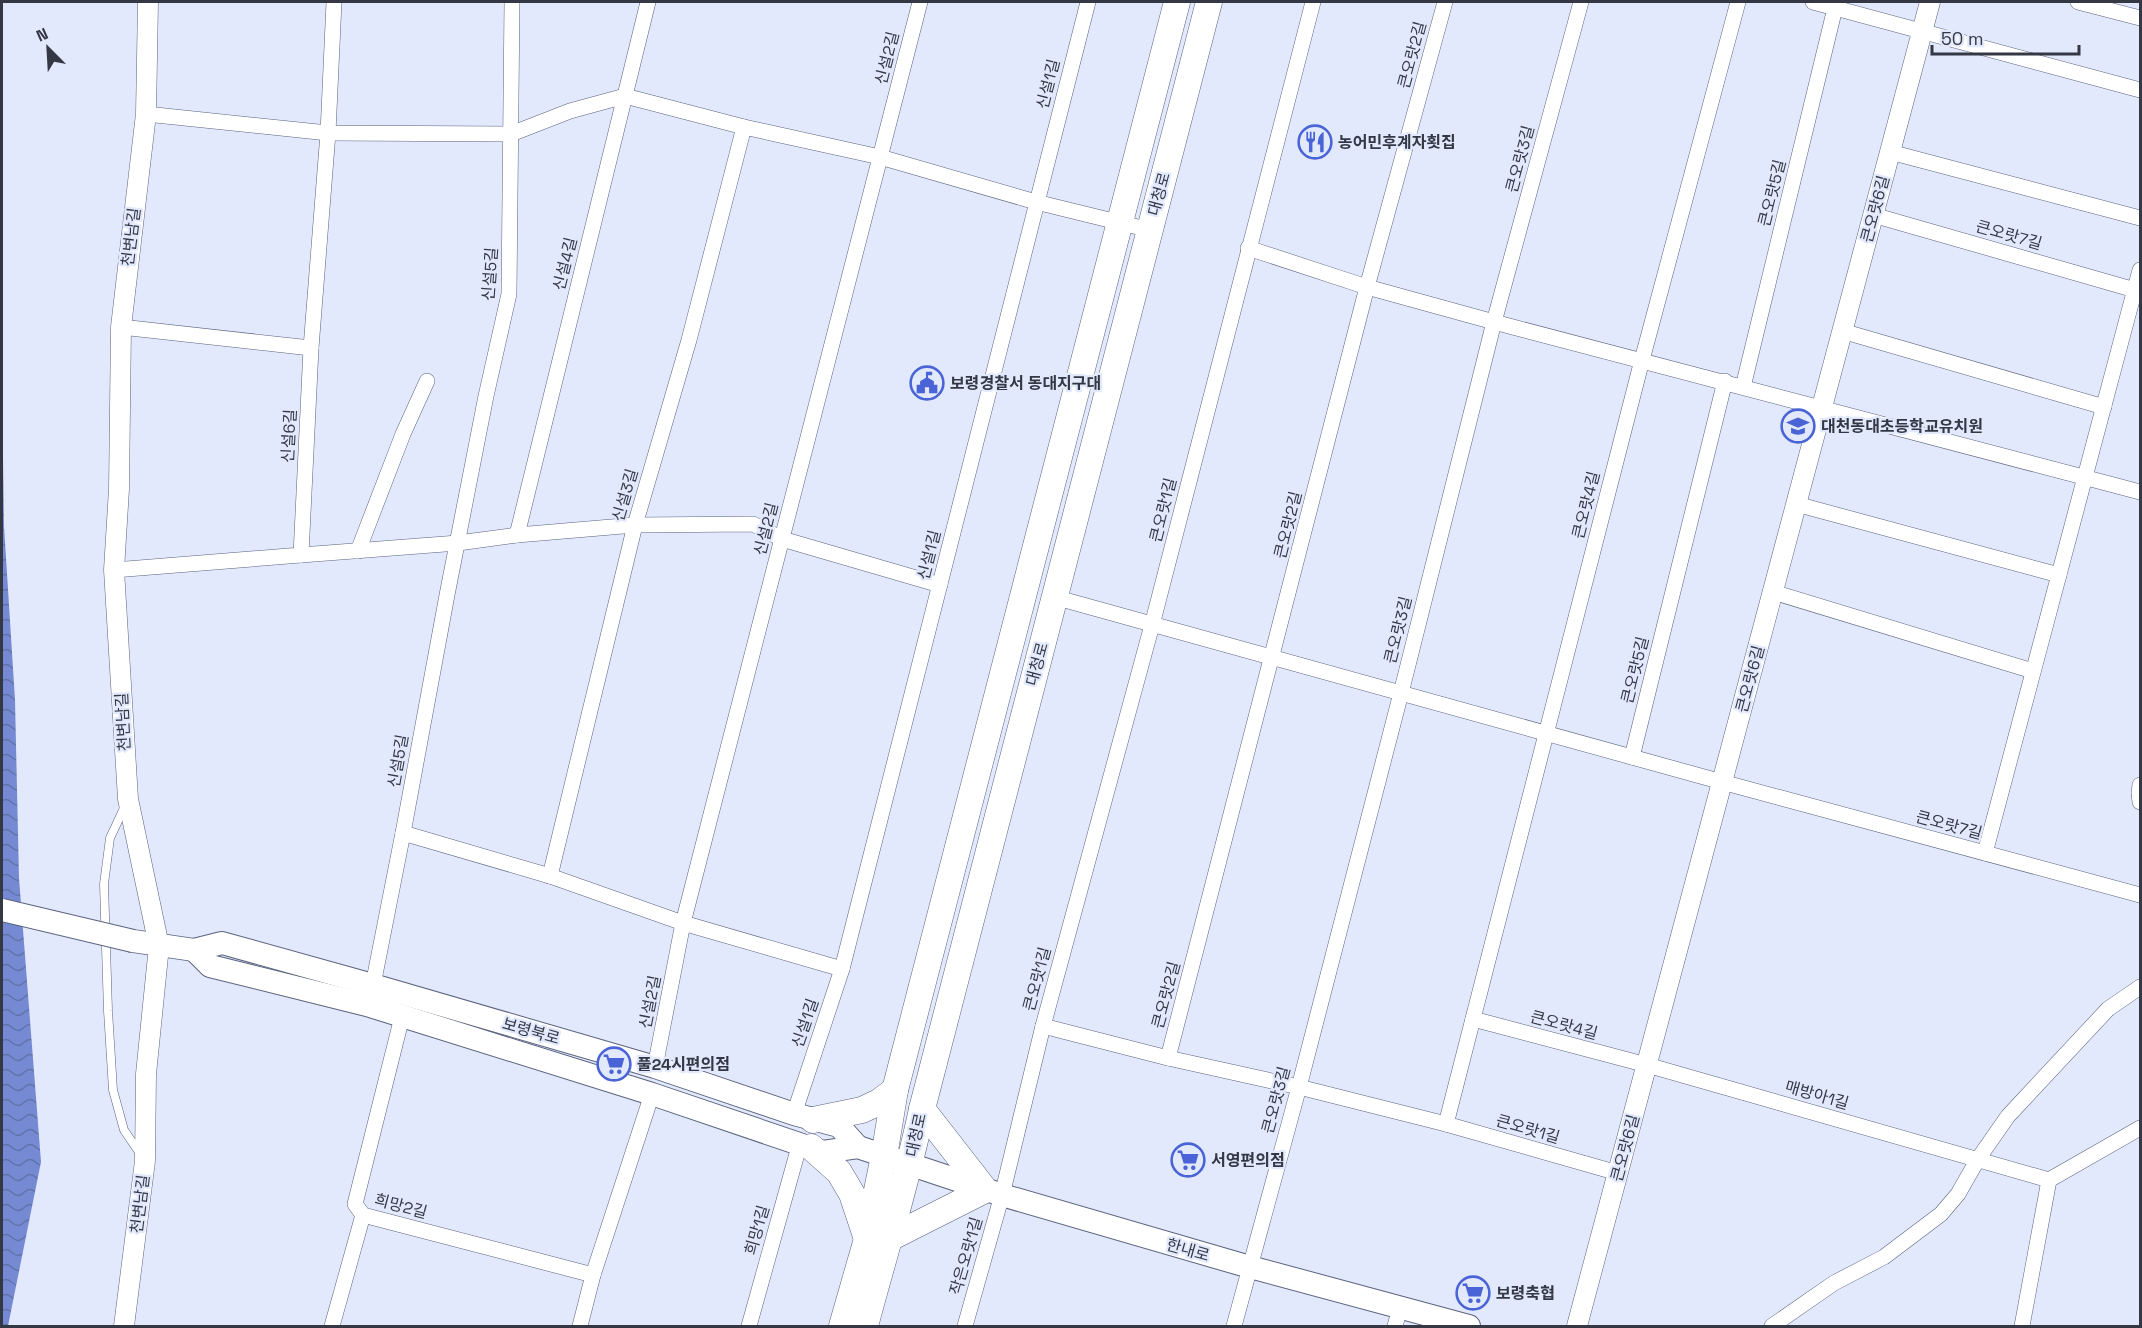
<svg xmlns="http://www.w3.org/2000/svg" width="2142" height="1328" viewBox="0 0 2142 1328" font-family="'Space Grotesk','Noto Sans KR',sans-serif">
<style>
.water{fill:url(#water-waves)}
.lines{fill:none;stroke-linecap:round;stroke-linejoin:round}
.service-casing{stroke:#5a637e;stroke-width:9}
.minor-casing{stroke:#5a637e;stroke-width:16}
.tertiary-casing{stroke:#5a637e;stroke-width:21}
.secondary-casing{stroke:#5a637e;stroke-width:24}
.primary-casing{stroke:#5a637e;stroke-width:27}
.service{stroke:#fff;stroke-width:8}
.minor{stroke:#fff;stroke-width:15}
.tertiary{stroke:#fff;stroke-width:20}
.secondary{stroke:#fff;stroke-width:22}
.primary{stroke:#fff;stroke-width:26}
.secondary-bridge-casing{stroke:#5a637e;stroke-width:24;stroke-linecap:butt}
.secondary-bridge{stroke:#fff;stroke-width:22}
.labels{text-anchor:middle;dominant-baseline:central;stroke-width:4.5;stroke-linejoin:round;paint-order:stroke}
.street-label{font-size:16px;fill:#343845;stroke:#e2e9fc}
.poi-label{font-size:16px;font-weight:bold;fill:#343845;stroke:#e2e9fc;text-anchor:start}
</style>
<defs>
<pattern id="water-waves" width="16" height="10" patternUnits="userSpaceOnUse" patternTransform="scale(1.5)"><rect width="16" height="10" fill="#758ad2"/><path d="M0 5q4-4 8 0t8 0" fill="none" stroke="#6172ac"/></pattern>
</defs>
<rect width="100%" height="100%" fill="#e2e9fc"/>
<path class="water" d="M2,386L4,526L15,700L19,878L41,1162L8,1326H2Z"/>
<g class="lines">
<g class="service-casing">
<path id="service" d="M125,806L110,838L104,884L108,1011L113,1090L124,1130L141,1155"/>
</g>
<g class="minor-casing">
<g id="minor">
<path d="M1813,2L2140,90"/>
<path d="M2078,2L2140,18"/>
<path d="M146,114L328,133L511,134L570,111L625,96L744,127L880,157L1036,202L1150,230"/>
<path d="M1890,152L2140,218"/>
<path d="M1873,215L2135,290"/>
<path d="M1248,248L1367,287L1494,322L2140,492"/>
<path d="M121,327L311,348"/>
<path d="M1842,331L2104,407"/>
<path d="M1743,387L1835,8"/>
<path d="M1796,504L2059,575"/>
<path d="M517,535L648,2"/>
<path d="M358,551L403,434L427,381"/>
<path d="M301,555L458,543L517,535L635,525L753,524L782,539L940,585"/>
<path d="M114,570L301,555L311,348L328,133L334,2"/>
<path d="M1773,592L2033,671"/>
<path d="M1054,597L1722,782L2140,895"/>
<path d="M1632,757L1725,381"/>
<path d="M2140,785L2139,793L2140,802"/>
<path d="M403,833L550,876L683,923L842,969"/>
<path d="M1985,853L2140,270"/>
<path d="M550,876L635,525L689,340L744,127"/>
<path d="M373,985L403,833L447,595L486,396L509,294L512,2"/>
<path d="M402,1017L355,1204L363,1215L593,1275"/>
<path d="M1473,1019L1647,1065L2049,1180L2022,1326"/>
<path d="M1043,1026L1168,1058L1299,1087L1446,1124L1618,1173"/>
<path d="M1168,1058L1367,287L1445,2"/>
<path d="M655,1067L683,923L920,2"/>
<path d="M794,1114L842,969L1088,2"/>
<path d="M1446,1124L1642,360L1738,2"/>
<path d="M2049,1180L2140,1128"/>
<path d="M332,1326L363,1215"/>
<path d="M580,1326L593,1275L652,1094"/>
<path d="M749,1326L800,1143"/>
<path d="M965,1326L1002,1195L1043,1026L1152,625L1313,2"/>
<path d="M1234,1326L1299,1087L1401,693L1494,322L1581,2"/>
<path d="M1395,1326L1400,1308"/>
<path d="M1772,1326L1834,1283L1884,1257L1941,1214L1958,1194L1978,1159L2008,1116L2108,1009L2140,987"/>
</g>
</g>
<g class="tertiary-casing">
<g id="tertiary">
<path d="M124,1326L145,1161L146,1074L159,946L128,799L114,570L119,489L121,327L146,114L148,2"/>
<path d="M1577,1326L1930,2"/>
</g>
</g>
<g class="secondary-casing">
<g id="secondary">
<path d="M133,941L194,950L222,943L373,985L655,1067L794,1114L839,1126L858,1147"/>
<path d="M194,950L210,966L367,1005L652,1094L823,1152L858,1147L1002,1195L1250,1267L1469,1326"/>
</g>
</g>
<g class="primary-casing">
<g id="primary">
<path d="M813,1120L862,1110L879,1102L895,1090"/>
<path d="M811,1147L839,1172L852,1194L867,1239"/>
<path d="M888,1239L985,1190L922,1109"/>
<path d="M842,1326L867,1239L884,1156L895,1090L1177,2"/>
<path d="M865,1326C884,1254 907,1182 922,1109L1209,2"/>
</g>
</g>
<use href="#service" class="service"/>
<use href="#minor" class="minor"/>
<use href="#tertiary" class="tertiary"/>
<use href="#secondary" class="secondary"/>
<use href="#primary" class="primary"/>
<g class="secondary-bridge-casing">
<path id="secondary-bridge" d="M2,910L133,941"/>
</g>
<use href="#secondary-bridge" class="secondary-bridge"/>
</g>
<defs>
<g id="restaurant-ring" transform="scale(1.725)"><circle r="9.5" fill="#e2e9fc" stroke="#4a63d7" stroke-width="1.5"/><path d="M-5-6h1v4h1v-4h1v4h1v-4h1v5L-1.5 .5V6h-2V.5L-5-1ZM5-6V6H3V1.5H1.5Q1.5-4 5-6Z" fill="#4a63d7"/></g>
<g id="civic-ring" transform="scale(1.725)"><circle r="9.5" fill="#e2e9fc" stroke="#4a63d7" stroke-width="1.5"/><path d="M-.6-6.5H3V-4.5H.6V-3L4-1V1h2V6H-6V1h2V-1L-.6-3ZM-1.2 2.5V6h2.4V2.5Z" fill="#4a63d7"/></g>
<g id="school-ring" transform="scale(1.725)"><circle r="9.5" fill="#e2e9fc" stroke="#4a63d7" stroke-width="1.5"/><path d="M0-5L7-2L0 1L-7-2ZM-4 1L0 2.5L4 1V4Q0 6-4 4Z" fill="#4a63d7"/></g>
<g id="supermarket-ring" transform="scale(1.725)"><circle r="9.5" fill="#e2e9fc" stroke="#4a63d7" stroke-width="1.5"/><path d="M-6-5.5h2.5l.6 2H6L4.5 2H-2.5L-4.4-4H-6ZM-1.5 3.2a1.3 1.3 0 1 0 .1 0ZM3 3.2a1.3 1.3 0 1 0 .1 0Z" fill="#4a63d7"/></g>
</defs>
<g fill-rule="evenodd">
<use href="#restaurant-ring" x="1315" y="142"/>
<use href="#civic-ring" x="927" y="383"/>
<use href="#school-ring" x="1798" y="426"/>
<use href="#supermarket-ring" x="614" y="1064"/>
<use href="#supermarket-ring" x="1188" y="1160"/>
<use href="#supermarket-ring" x="1473" y="1293"/>
</g>
<g class="labels">
<g class="street-label">
<text transform="translate(1412 55) rotate(-75)">큰오랏2길</text>
<text transform="translate(887 58) rotate(-76)">신설2길</text>
<text transform="translate(1048 84) rotate(-76)">신설1길</text>
<text transform="translate(1520 159) rotate(-75)">큰오랏3길</text>
<text transform="translate(1772 193) rotate(-76)">큰오랏5길</text>
<text transform="translate(1159 194) rotate(-75)">대청로</text>
<text transform="translate(1875 209) rotate(-75)">큰오랏6길</text>
<text transform="translate(2009 235) rotate(16)">큰오랏7길</text>
<text transform="translate(131 237) rotate(-83)">천변남길</text>
<text transform="translate(565 264) rotate(-76)">신설4길</text>
<text transform="translate(490 274) rotate(-86)">신설5길</text>
<text transform="translate(289 436) rotate(-87)">신설6길</text>
<text transform="translate(625 495) rotate(-74)">신설3길</text>
<text transform="translate(1586 505) rotate(-76)">큰오랏4길</text>
<text transform="translate(1163 510) rotate(-76)">큰오랏1길</text>
<text transform="translate(1288 525) rotate(-76)">큰오랏2길</text>
<text transform="translate(766 529) rotate(-76)">신설2길</text>
<text transform="translate(929 555) rotate(-76)">신설1길</text>
<text transform="translate(1398 630) rotate(-76)">큰오랏3길</text>
<text transform="translate(1037 664) rotate(-75)">대청로</text>
<text transform="translate(1635 670) rotate(-76)">큰오랏5길</text>
<text transform="translate(1750 679) rotate(-75)">큰오랏6길</text>
<text transform="translate(123 722) rotate(-93)">천변남길</text>
<text transform="translate(398 761) rotate(-80)">신설5길</text>
<text transform="translate(1949 825) rotate(15)">큰오랏7길</text>
<text transform="translate(1037 979) rotate(-75)">큰오랏1길</text>
<text transform="translate(1166 995) rotate(-75)">큰오랏2길</text>
<text transform="translate(650 1002) rotate(-79)">신설2길</text>
<text transform="translate(805 1023) rotate(-71)">신설1길</text>
<text transform="translate(1564 1025) rotate(15)">큰오랏4길</text>
<text transform="translate(531 1031) rotate(16)">보령북로</text>
<text transform="translate(1817 1095) rotate(16)">매방아1길</text>
<text transform="translate(1276 1100) rotate(-75)">큰오랏3길</text>
<text transform="translate(1528 1129) rotate(16)">큰오랏1길</text>
<text transform="translate(916 1135) rotate(-78)">대청로</text>
<text transform="translate(1625 1148) rotate(-75)">큰오랏6길</text>
<text transform="translate(140 1204) rotate(-83)">천변남길</text>
<text transform="translate(401 1206) rotate(15)">희망2길</text>
<text transform="translate(757 1230) rotate(-74)">희망1길</text>
<text transform="translate(1188 1250) rotate(16)">한내로</text>
<text transform="translate(966 1256) rotate(-74)">작은오랏1길</text>
</g>
<g class="poi-label">
<text x="1338" y="142">농어민후계자횟집</text>
<text x="950" y="383">보령경찰서 동대지구대</text>
<text x="1821" y="426">대천동대초등학교유치원</text>
<text x="637" y="1064">풀24시편의점</text>
<text x="1211" y="1160">서영편의점</text>
<text x="1496" y="1293">보령축협</text>
</g>
</g>
<rect width="2142" height="1328" fill="none" stroke="#343845" stroke-width="6"/>
<g transform="translate(48 48) rotate(336)" stroke="#e2e9fc" stroke-width="4.5" paint-order="stroke">
<path d="M0-4.5L10 22L0 15L-10 22Z" fill="#343845"/>
<text y="-9" font-size="16" font-weight="bold" text-anchor="middle" fill="#343845">N</text>
</g>
<path d="M1932 45v9h147v-9" fill="none" stroke="#343845" stroke-width="3"/>
<text x="1941" y="45" font-size="18" fill="#343845" stroke="#e2e9fc" stroke-width="4.5" paint-order="stroke">50 m</text>
</svg>
